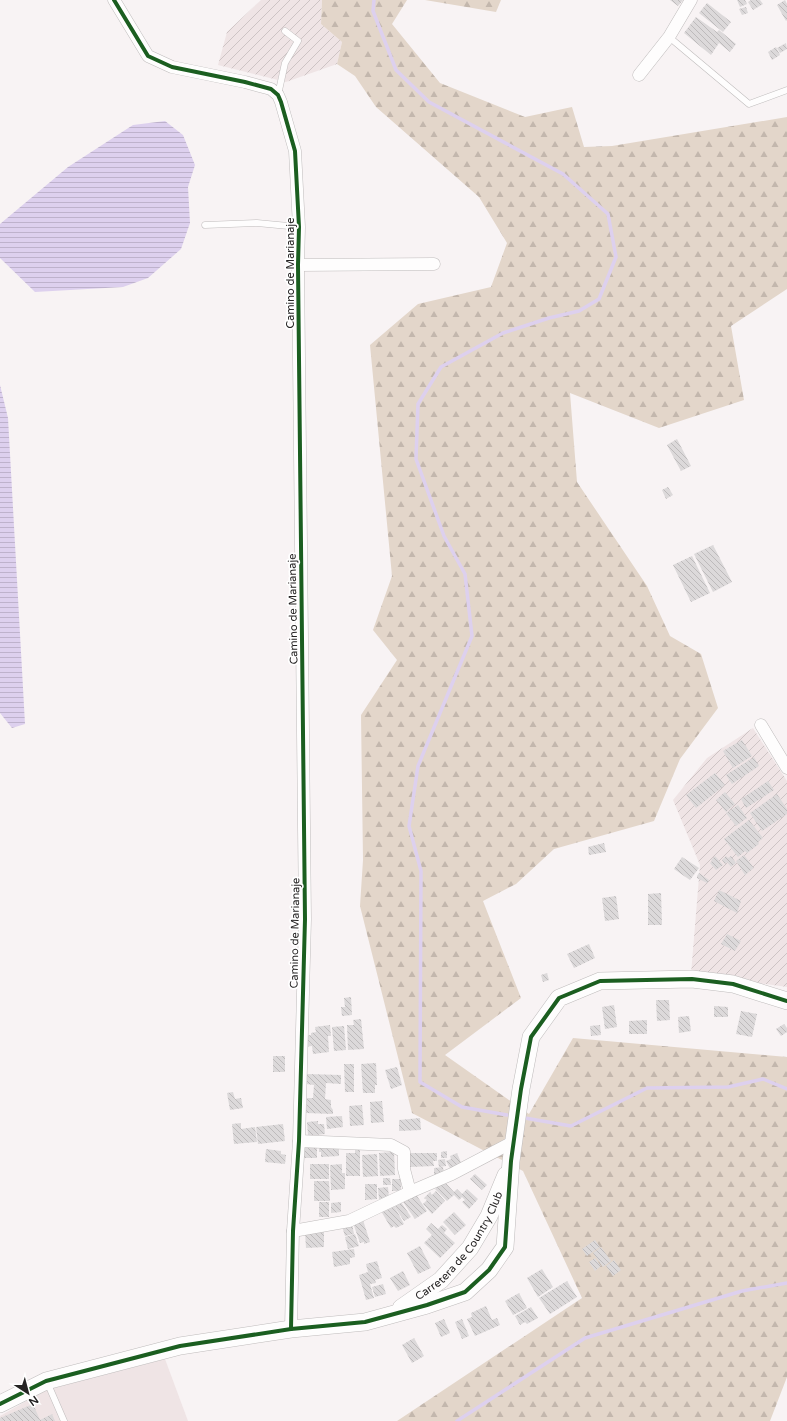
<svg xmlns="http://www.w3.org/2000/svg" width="787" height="1421" viewBox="0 0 787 1421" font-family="'Varela Round',sans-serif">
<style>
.built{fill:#efe4e5}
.industrial{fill:url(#industrial-furrows)}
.forest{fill:url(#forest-firs)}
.water{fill:url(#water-rules)}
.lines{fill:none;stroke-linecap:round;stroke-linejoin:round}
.stream{stroke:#ddd0ee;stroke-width:3.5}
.building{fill:url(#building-back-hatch)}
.lane-casing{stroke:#bfbcbc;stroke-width:7}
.street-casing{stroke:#bfbcbc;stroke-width:13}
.secondary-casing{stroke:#bfbcbc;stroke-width:18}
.lane{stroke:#fefdfd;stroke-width:6}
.street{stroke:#fefdfd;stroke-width:12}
.secondary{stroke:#fefdfd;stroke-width:17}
.cycleway-casing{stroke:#fff;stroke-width:6}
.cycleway{stroke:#1b5e20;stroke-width:4}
.labels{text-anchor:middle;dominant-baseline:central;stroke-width:3.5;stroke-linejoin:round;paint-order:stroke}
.street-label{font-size:11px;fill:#252323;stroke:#fff}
</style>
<defs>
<pattern id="industrial-furrows" width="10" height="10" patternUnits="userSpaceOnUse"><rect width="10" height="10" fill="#efe4e5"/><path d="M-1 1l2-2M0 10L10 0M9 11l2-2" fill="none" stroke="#cdc3c4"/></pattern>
<pattern id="forest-firs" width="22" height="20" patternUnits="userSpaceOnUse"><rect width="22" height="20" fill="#e3d6ca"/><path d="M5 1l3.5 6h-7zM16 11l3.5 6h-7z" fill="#c3b7ad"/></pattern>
<pattern id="water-rules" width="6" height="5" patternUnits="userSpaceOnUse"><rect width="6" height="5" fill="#ddd0ee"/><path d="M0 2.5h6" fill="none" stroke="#beb2cc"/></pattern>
<pattern id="building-back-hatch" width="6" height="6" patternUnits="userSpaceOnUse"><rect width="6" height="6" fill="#dcd9da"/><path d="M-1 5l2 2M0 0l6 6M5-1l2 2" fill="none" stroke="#bdbabb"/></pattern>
</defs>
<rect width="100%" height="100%" fill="#f8f3f4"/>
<path class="built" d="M165,1359L188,1421H0V1416L46,1390Z"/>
<g class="industrial">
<path d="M261,0H322L321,24L342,42L337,64L286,82L218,65L227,32Z"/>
<path d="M753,728L787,781V987L691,974L700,865L673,800L707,758Z"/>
</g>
<g class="forest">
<path d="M322,0H407L392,24L440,83L525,117L572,107L584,147L612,146L787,117V289L731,326L744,400L659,428L570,393L577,482L647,586L670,636L701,654L718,708L680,759L654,821L554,849L516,884L483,901L521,998L445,1055L529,1114L573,1038L787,1057V1377L770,1421H397L582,1298L523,1171L412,1113L360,906L363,860L361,715L397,660L373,630L392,576L370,345L418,304L491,287L507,243L479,197L376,107L355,76L337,64L342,42L321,24Z"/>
<path d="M425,0H501L496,12Z"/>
</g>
<g class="water">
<path d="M165,121L183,135L195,165L188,187L190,223L181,249L148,278L123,287L35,292L0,258V224L68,167L133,125Z"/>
<path d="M0,385L8,418L25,724L12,728L0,713Z"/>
</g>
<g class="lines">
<g class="stream">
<path d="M374,0L373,11L396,70L429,102L563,174L608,214L616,257L599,299L579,311L549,318L503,333L441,367L418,404L416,459L444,536L465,574L472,636L418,766L409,826L421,871L420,1082L462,1107L507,1115"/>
<path d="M525,1118L571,1126L647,1088L728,1087L763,1079L787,1089"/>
<path d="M457,1421L585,1338L742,1291L787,1283"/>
</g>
</g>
<g class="building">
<path d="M670,0H683L678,6Z"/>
<path d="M737,0H745L747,4L740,7Z"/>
<path d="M751,0H760L763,4L753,10L748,2Z"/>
<path d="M785,0L787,4V20L786,21L777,5Z"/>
<path d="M707,3L731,22L723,32L699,13Z"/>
<path d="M746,7L748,13L742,15L739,9Z"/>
<path d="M696,17L717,32L719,30L736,44L730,52L719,43L711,55L684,33Z"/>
<path d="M786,43L787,49L780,53L777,48Z"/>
<path d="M776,47L780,55L772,60L768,52Z"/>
<path d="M677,439L691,466L681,471L667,445Z"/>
<path d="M668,487L673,495L666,499L662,490Z"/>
<path d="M713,545L732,582L713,592L694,554Z"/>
<path d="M692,556L710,593L691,602L673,565Z"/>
<path d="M742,740L752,756L733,768L723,751Z"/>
<path d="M754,757L759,766L732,784L726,775Z"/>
<path d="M715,773L725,785L696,808L686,795Z"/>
<path d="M768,781L774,790L746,808L741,799Z"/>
<path d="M725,792L735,804L726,812L716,800Z"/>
<path d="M777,794L787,809V814L762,831L750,813Z"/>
<path d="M738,805L747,818L736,826L726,813Z"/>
<path d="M749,820L763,838L758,842L759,844L747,853L745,851L738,857L724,839Z"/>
<path d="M604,843L606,852L589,855L588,847Z"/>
<path d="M744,855L754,868L745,875L736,861Z"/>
<path d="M715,856L723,865L716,870L710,863L712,861L711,860Z"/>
<path d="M726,856L728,858L731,856L736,863L731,867L727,862L725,864L722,860Z"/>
<path d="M682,857L699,868L690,880L674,869Z"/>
<path d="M699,873L709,880L707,883L697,878V876Z"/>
<path d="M719,890L741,901L737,913L714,901Z"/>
<path d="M661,893L662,925H648V894Z"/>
<path d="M616,896L619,919L605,921L602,898Z"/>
<path d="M727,934L741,941L735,951L721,944Z"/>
<path d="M589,944L595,958L574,968L567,954Z"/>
<path d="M547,973L549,980L543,982L541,975Z"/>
<path d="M351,997L352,1015L342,1016L341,1007H345L344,998Z"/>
<path d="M656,1000H669L670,1020L657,1021Z"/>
<path d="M614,1005L617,1027L605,1029L602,1007Z"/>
<path d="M714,1006L728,1007V1017H714Z"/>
<path d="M741,1011L757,1014L752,1037L736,1034Z"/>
<path d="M689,1016L691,1031L679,1033L678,1017Z"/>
<path d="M361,1019L364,1049L348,1050L347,1025H354L353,1020Z"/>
<path d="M647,1020V1034H629V1021Z"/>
<path d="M784,1024L787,1028V1032L781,1036L776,1029Z"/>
<path d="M330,1025L331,1036H328L329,1052L313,1054L312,1046L304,1047L303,1036L311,1035V1033L316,1032L315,1027Z"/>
<path d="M600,1025L601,1035L591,1036L590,1026Z"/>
<path d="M344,1026L346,1050L334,1051L332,1027Z"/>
<rect x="273" y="1056" width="12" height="16"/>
<path d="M376,1063L377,1085H375V1093H363L361,1064Z"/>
<path d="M344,1064H354V1092H345Z"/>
<path d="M397,1067L402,1085L391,1089L385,1070Z"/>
<path d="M307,1074L341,1075V1084L326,1083L325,1099L331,1100V1107L333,1110V1114L306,1113L307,1098H313L314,1085L306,1084Z"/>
<path d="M233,1092L235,1099L241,1098L243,1108L230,1110L227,1093Z"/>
<path d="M382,1101L384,1122L371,1123L370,1102Z"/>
<path d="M362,1105L364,1125L350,1126L349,1106Z"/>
<path d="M342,1116L343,1127L327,1129L326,1117Z"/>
<path d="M420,1118L421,1130L399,1131V1120Z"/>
<path d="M318,1121V1124H324L325,1134L308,1136L307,1122Z"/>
<path d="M241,1123V1129L255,1127L257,1142L234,1144L232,1124Z"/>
<path d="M283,1124L285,1141L258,1144L256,1127Z"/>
<path d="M319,1144L339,1145V1156L321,1157V1152H319Z"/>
<rect x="303" y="1145" width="14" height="13"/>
<path d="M355,1147H360V1176H346V1153H355Z"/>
<path d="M266,1149L281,1151V1154L286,1155L285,1164L265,1162Z"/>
<path d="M447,1151V1158H441V1152Z"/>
<path d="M394,1152L395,1175L380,1176L379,1153Z"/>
<path d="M409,1153H437V1161H433L434,1166L410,1167Z"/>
<path d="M457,1153L462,1165L451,1170L446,1161L451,1159L450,1156Z"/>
<path d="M377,1154L378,1176L363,1177L362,1155Z"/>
<path d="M445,1159L446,1166L439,1167L438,1160Z"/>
<rect x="310" y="1164" width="19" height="15"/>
<path d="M342,1164V1173H345V1189L331,1190L330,1165Z"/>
<path d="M443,1167L444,1176L434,1177V1168Z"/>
<path d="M475,1174L487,1185L482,1190L470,1179Z"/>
<path d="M383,1178H390L391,1185H383Z"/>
<rect x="392" y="1179" width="9" height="12"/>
<path d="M314,1181H329L330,1201H314Z"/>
<path d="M444,1181L454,1192L457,1189L462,1194L467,1189L478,1199L469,1209L462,1202L465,1200L460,1195L462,1197L459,1200L454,1195L447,1201L435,1189Z"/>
<path d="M365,1184H377V1199L365,1200Z"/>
<path d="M388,1187L389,1198L379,1199L378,1188Z"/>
<path d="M436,1191L445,1201L432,1214L423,1204L427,1200L424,1198L430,1192L432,1195Z"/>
<path d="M415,1193L427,1211L415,1219L403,1202Z"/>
<rect x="319" y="1202" width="10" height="15"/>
<path d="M341,1202V1212L331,1213V1203Z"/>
<path d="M401,1202L411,1217L404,1221L394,1206Z"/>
<path d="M393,1204L404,1224L396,1228L394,1226L391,1228L381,1211Z"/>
<path d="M454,1212L466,1225L455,1235L443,1222Z"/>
<path d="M363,1220L370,1242L364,1244V1242L360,1243L353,1223Z"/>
<path d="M431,1223L438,1229L442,1225L447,1229L444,1233L455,1243L440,1258L424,1243L432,1235L426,1229Z"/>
<path d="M352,1224L354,1234L345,1236L342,1226Z"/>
<path d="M305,1232H324V1247L306,1248Z"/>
<path d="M355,1234L359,1246L348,1249L345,1237Z"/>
<path d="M595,1240L600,1247L587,1256L582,1249Z"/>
<path d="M420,1246L431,1268L418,1274L407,1253Z"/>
<path d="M601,1247L611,1261L603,1267L593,1253Z"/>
<path d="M354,1249L355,1257L350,1258V1264L334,1267L332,1252Z"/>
<path d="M595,1258L601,1266L595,1271L589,1262Z"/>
<path d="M614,1260L621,1270L613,1276L606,1266Z"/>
<path d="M377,1261L382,1278L375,1280L376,1283L370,1284L374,1298L366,1300L359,1275L368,1272L366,1264Z"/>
<path d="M542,1269L553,1287L538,1297L527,1278Z"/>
<path d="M403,1271L410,1285L398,1291L390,1278Z"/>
<path d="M567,1281L577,1297L550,1314L539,1298Z"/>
<path d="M383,1284L386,1294L375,1297L372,1287Z"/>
<path d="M519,1293L527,1308L513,1315L505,1301Z"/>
<path d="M486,1306L492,1320L497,1318L500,1325L475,1336L467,1319L472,1317L471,1313Z"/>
<path d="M531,1307L538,1318L527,1324L525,1322L520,1325L515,1316Z"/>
<path d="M444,1319L450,1333L441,1337L435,1323Z"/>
<path d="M462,1319L469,1336L462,1339L455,1322Z"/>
<path d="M414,1338L424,1356L412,1363L402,1345Z"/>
<path d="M33,1404L40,1420L52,1414L55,1421H0V1418Z"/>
</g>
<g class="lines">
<g class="lane-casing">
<g id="lane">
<path d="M669,37L749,104L787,90"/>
<path d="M278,95L285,63L298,41L285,31"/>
<path d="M205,225L257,223L299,227"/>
<path d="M47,1382L64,1421"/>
</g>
</g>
<g class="street-casing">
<g id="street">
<path d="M114,0L148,56L172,67L245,82L271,89L278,95L281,102L295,151L299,227L298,265L305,919L299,1141L293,1231L291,1329"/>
<path d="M639,75L669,37L691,0"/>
<path d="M298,265L434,264"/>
<path d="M761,725L787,768"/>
<path d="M299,1141L391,1145L404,1152V1169L410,1192L452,1174L513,1142"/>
<path d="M293,1231L349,1221L410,1192"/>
</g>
</g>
<g class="secondary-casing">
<g id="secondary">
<path id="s1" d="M401,1308L441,1280L470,1248L489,1216L506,1175"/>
<path d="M0,1404L46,1381L180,1346L291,1329L365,1322L427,1305L465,1292L489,1270L505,1247L511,1161L521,1089L531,1037L559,998L600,981L692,979L733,984L787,1001"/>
</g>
</g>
<use href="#lane" class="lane"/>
<use href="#street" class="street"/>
<use href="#secondary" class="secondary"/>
<g class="cycleway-casing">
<g id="cycleway">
<path d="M114,0L148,56L172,67L245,82L271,89L278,95L281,102L295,151L299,227L298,265L305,919L299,1141L293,1231L291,1329"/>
<path d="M0,1404L46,1381L180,1346L291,1329L365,1322L427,1305L465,1292L489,1270L505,1247L511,1161L521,1089L531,1037L559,998L600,981L692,979L733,984L787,1001"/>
</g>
</g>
<use href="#cycleway" class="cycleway"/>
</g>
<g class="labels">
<g class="street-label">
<text transform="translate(290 273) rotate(-90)">Camino de Marianaje</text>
<text transform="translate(293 609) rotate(-91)">Camino de Marianaje</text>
<text transform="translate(295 933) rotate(-89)">Camino de Marianaje</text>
<text stroke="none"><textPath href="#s1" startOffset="87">Carretera de Country Club</textPath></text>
</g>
</g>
<g transform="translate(28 1393) rotate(144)" stroke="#ffffff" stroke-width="3" paint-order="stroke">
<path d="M0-3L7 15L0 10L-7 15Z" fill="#252323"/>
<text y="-6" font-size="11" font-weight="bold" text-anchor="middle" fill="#252323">N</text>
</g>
</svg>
